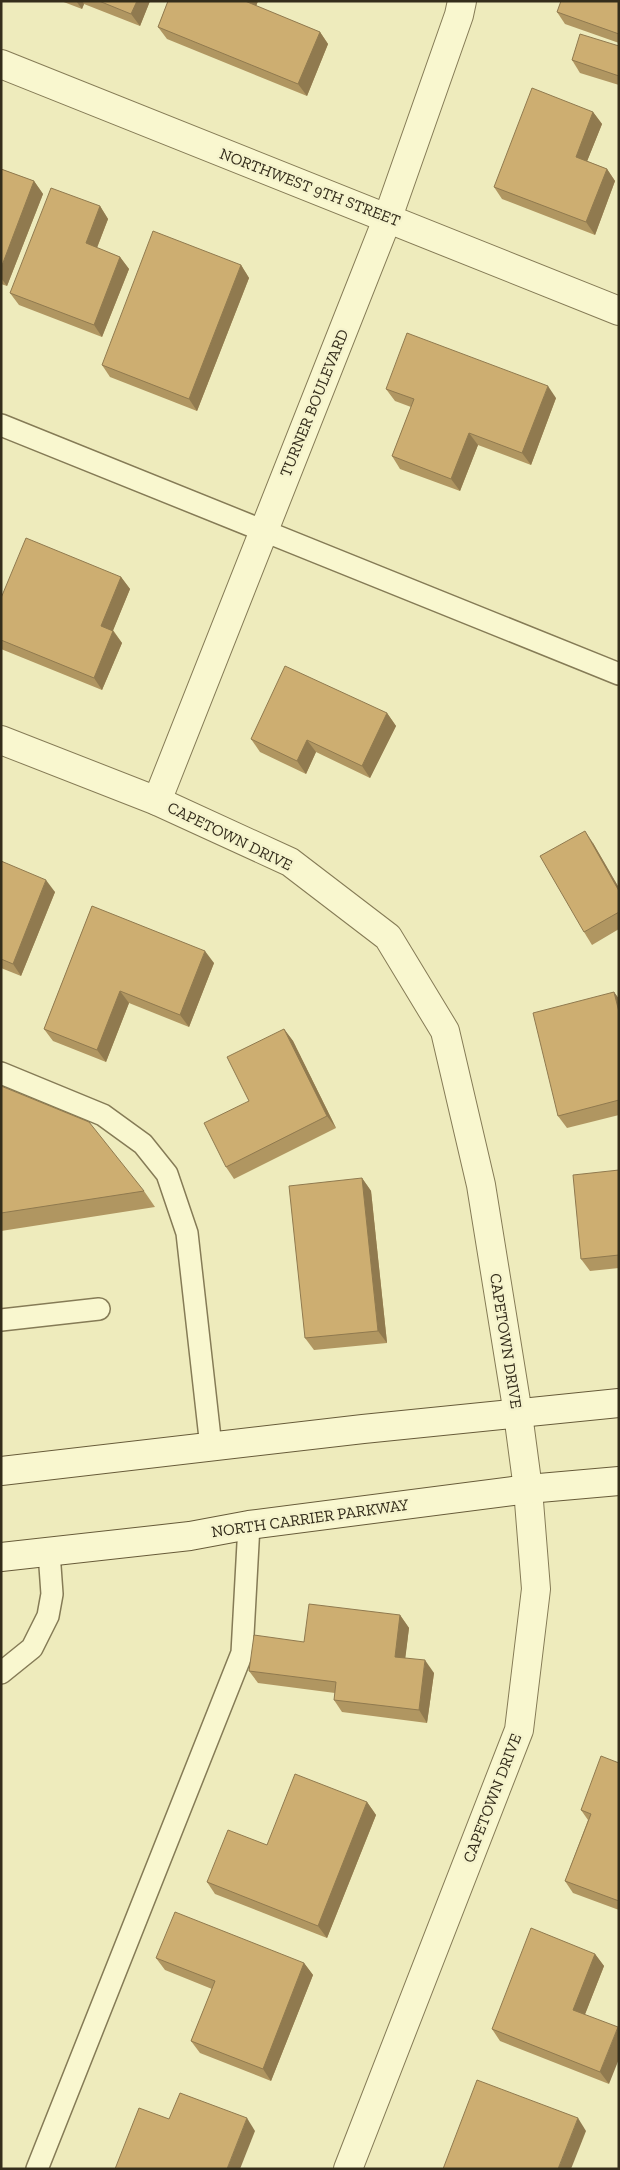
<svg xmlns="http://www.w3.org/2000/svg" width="620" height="2170" viewBox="0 0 620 2170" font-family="'Zilla Slab',serif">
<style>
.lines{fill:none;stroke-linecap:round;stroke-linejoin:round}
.lane-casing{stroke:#857b56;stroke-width:24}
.street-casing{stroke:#857b56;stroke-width:30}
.secondary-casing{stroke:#675b39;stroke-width:30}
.lane{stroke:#f9f7cf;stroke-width:21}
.street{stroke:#f9f7cf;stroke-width:28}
.secondary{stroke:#f9f7cf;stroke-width:28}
.wall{fill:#b09661}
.shaded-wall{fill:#907a4f}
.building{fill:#cdae71;stroke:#907a4f}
.labels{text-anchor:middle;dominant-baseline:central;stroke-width:5;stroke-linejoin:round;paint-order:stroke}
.street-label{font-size:16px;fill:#342d1b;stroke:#f5f3cc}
</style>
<rect width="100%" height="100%" fill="#eeebbc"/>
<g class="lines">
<g class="lane-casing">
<g id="lane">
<path d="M1,425L619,674"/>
<path d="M1,1073L103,1115L143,1144L167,1174L187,1233L211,1447"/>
<path d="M1,1320L99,1309"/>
<path d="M1,1673L32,1648L48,1616L52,1594L49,1552"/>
<path d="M37,2169L242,1653L249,1525"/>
</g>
</g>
<g class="street-casing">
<g id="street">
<path d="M1,64L619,311"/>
<path d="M1,740L157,801L290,862L388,937L445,1031L481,1185L518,1414L528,1489L536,1589L519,1730L348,2169"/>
<path d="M157,801L388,217L459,15L462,1"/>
</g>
</g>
<g class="secondary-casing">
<g id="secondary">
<path d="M1,1471L363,1429L619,1403"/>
<path d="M1,1557L190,1536L249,1525L528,1489L619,1481"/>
</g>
</g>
<use href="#lane" class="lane"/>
<use href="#street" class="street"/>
<use href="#secondary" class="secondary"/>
</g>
<g class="wall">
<path d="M61,1H150L140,26L84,4L82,9Z"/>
<path d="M168,1H258L256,6L320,32L328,44L307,96L167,39L158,27Z"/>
<path d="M619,1V43L565,24L557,12Z"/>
<path d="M619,46V85L580,73L572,60Z"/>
<path d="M593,112L602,124L587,161L607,169L615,181L595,235L502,199L494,187Z"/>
<path d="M1,169L34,181L43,194L7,286L1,284Z"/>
<path d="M100,206L108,219L97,248L120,257L129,269L102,337L19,305L10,293Z"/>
<path d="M241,265L249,278L197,411L110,377L102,365Z"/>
<path d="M386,389L556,398L531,465L478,445L460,491L400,469L392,456L411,407L395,401Z"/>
<path d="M121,577L130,589L113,630L122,643L102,690L1,649V598Z"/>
<path d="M387,713L396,726L370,778L316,752L306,774L260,752L251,739Z"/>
<path d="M593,843L619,888V929L592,945L584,932Z"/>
<path d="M1,861L55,892L21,976L1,968Z"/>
<path d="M92,906L214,963L189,1027L129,1003L106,1062L53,1041L44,1029Z"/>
<path d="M614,992L619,999V1115L567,1128L558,1116Z"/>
<path d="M284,1029L293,1041L336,1128L234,1179L226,1167L249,1101Z"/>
<path d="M1,1086L144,1191L155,1207L1,1231Z"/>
<path d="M619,1170V1268L590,1271L581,1259Z"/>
<path d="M362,1178L371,1191L387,1343L314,1350L305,1338Z"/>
<path d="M400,1615L409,1628L405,1658L434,1673L427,1723L342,1712L334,1700L335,1693L258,1683L249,1671L304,1642Z"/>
<path d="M619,1763V1910L573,1893L565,1881L588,1820L581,1810Z"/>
<path d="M367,1802L376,1815L327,1938L215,1894L207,1882L267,1845Z"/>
<path d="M595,1954L604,1966L585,2014L609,2084L500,2041L492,2029Z"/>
<path d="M156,1958L304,1963L313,1975L271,2081L200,2053L191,2041L212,1989L165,1970Z"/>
</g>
<g class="shaded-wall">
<path d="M76,1H82L84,4L82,9Z"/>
<path d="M137,1H150L140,26L131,14Z"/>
<path d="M245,1H258L253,14Z"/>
<path d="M320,32L328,44L307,96L298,84Z"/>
<path d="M593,112L602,124L584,169L576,157Z"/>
<path d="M607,169L615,181L595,235L586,222Z"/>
<path d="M34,181L43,194L7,286L1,278V268Z"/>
<path d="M100,206L108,219L94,255L86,243Z"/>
<path d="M120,257L129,269L102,337L94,325Z"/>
<path d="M241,265L249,278L197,411L189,399Z"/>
<path d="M548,386L556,398L531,465L522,453Z"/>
<path d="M469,433L478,445L460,491L451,479Z"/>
<path d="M121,577L130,589L110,638L101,626Z"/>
<path d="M113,631L122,643L102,690L94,678Z"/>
<path d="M387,713L396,726L370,778L362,766Z"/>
<path d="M307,740L316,752L306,774L297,761Z"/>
<path d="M585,831L593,843L619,888V891Z"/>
<path d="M46,880L55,892L21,976L13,964Z"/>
<path d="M205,951L214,963L189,1027L180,1015Z"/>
<path d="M120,991L129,1003L106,1062L97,1050Z"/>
<path d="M614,992L619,999V1012Z"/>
<path d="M284,1029L293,1041L336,1128L327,1116Z"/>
<path d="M362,1178L371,1191L387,1343L378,1331Z"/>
<path d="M400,1615L409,1628L404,1669L395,1657Z"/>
<path d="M425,1660L434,1673L427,1723L419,1710Z"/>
<path d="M367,1802L376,1815L327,1938L318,1926Z"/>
<path d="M595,1954L604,1966L582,2022L573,2010Z"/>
<path d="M304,1963L313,1975L271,2081L263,2069Z"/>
<path d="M618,2027L619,2028V2059L609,2084L600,2072Z"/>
<path d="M247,2118L255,2131L240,2169H227Z"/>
<path d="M578,2118L586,2131L571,2169H558Z"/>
</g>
<g class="building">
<path d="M99,1H137L131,14Z"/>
<path d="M168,1H245L320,32L298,84L158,27Z"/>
<path d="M561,1H619V34L557,12Z"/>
<path d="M580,34L619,46V76L572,60Z"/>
<path d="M532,88L593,112L576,157L607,169L586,222L494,187Z"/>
<path d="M1,169L34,181L1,268Z"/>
<path d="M51,188L100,206L86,243L120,257L94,325L10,293Z"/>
<path d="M153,231L241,265L189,399L102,365Z"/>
<path d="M407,333L548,386L522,453L469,433L451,479L392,456L414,399L386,389Z"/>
<path d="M26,538L121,577L101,626L113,631L94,678L1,640V598Z"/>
<path d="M285,666L387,713L362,766L307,740L297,761L251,739Z"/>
<path d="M585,831L619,891V912L584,932L540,856Z"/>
<path d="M1,861L46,880L13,964L1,959Z"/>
<path d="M92,906L205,951L180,1015L120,991L97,1050L44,1029Z"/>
<path d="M614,992L619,1012V1100L558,1116L533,1013Z"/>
<path d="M284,1029L327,1116L226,1167L204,1123L249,1101L227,1057Z"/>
<path d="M1,1086L89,1122L144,1191L1,1213Z"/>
<path d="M619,1170V1255L581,1259L573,1175Z"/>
<path d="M362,1178L378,1331L305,1338L289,1186Z"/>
<path d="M309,1604L400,1615L395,1657L425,1660L419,1710L334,1700L336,1682L249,1671L254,1635L304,1642Z"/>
<path d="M601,1756L619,1763V1901L565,1881L591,1814L581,1810Z"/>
<path d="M295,1774L367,1802L318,1926L207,1882L228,1830L267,1845Z"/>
<path d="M175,1912L304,1963L263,2069L191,2041L215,1981L156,1958Z"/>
<path d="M531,1928L595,1954L573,2010L618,2027L600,2072L492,2029Z"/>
<path d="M477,2080L578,2118L558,2169H443Z"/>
<path d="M180,2093L247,2118L227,2169H115L139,2108L169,2119Z"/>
</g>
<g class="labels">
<g class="street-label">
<text transform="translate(310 187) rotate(21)">NORTHWEST 9TH STREET</text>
<text transform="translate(314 403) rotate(-68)">TURNER BOULEVARD</text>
<text transform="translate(230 836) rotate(26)">CAPETOWN DRIVE</text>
<text transform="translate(506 1341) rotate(81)">CAPETOWN DRIVE</text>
<text transform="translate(310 1518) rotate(-8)">NORTH CARRIER PARKWAY</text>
<text transform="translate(492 1798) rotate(-69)">CAPETOWN DRIVE</text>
</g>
</g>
<rect width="620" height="2170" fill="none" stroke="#342d1b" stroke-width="5"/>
</svg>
